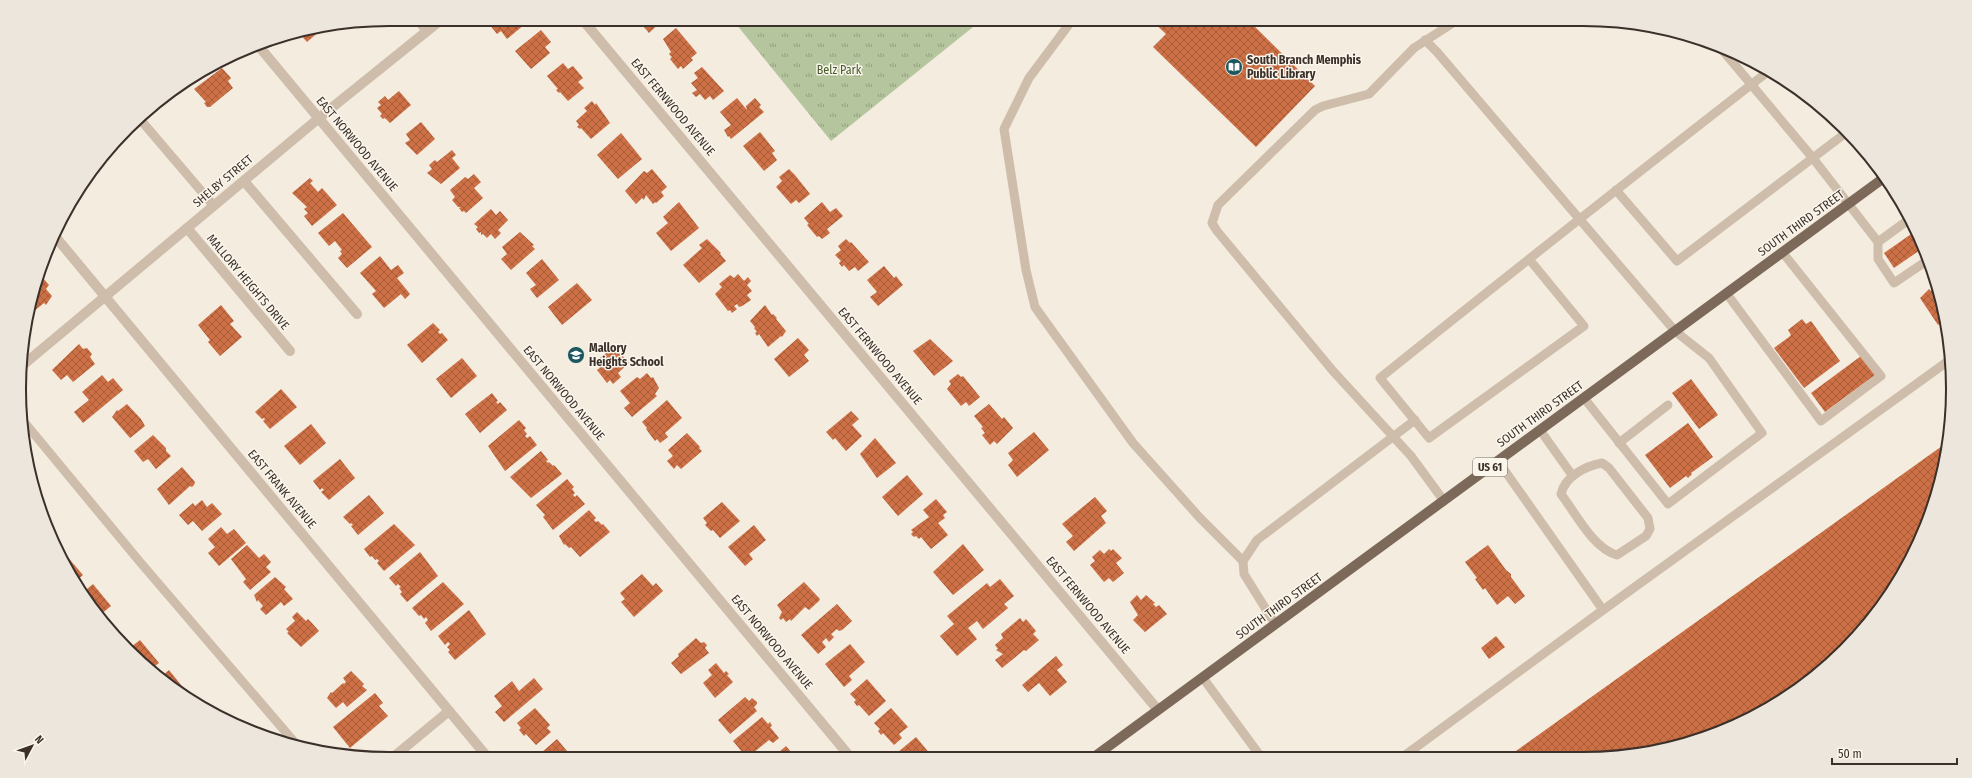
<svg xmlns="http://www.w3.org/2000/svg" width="1972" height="778" viewBox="0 0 1972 778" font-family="'Fira Sans Condensed',sans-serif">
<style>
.grass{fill:url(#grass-tufts)}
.building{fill:url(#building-cross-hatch)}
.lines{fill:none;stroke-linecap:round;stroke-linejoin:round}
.lane{stroke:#cebdaa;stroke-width:9}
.street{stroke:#cebdaa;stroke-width:10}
.primary{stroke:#7d695a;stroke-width:10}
.labels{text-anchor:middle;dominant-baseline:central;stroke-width:3;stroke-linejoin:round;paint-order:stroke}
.shield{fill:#fbf6ec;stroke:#756b64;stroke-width:1}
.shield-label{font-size:11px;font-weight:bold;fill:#3b302a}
.poi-label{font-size:12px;font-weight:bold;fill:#3b302a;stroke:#fbf6ec;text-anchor:start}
.park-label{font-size:12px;fill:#465b2c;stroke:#fbf6ec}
.street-label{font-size:12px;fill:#3b302a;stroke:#fbf6ec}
.rim{fill:none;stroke:#3b302a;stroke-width:2}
</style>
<defs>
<pattern id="grass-tufts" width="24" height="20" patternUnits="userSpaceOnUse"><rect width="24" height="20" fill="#b5c59e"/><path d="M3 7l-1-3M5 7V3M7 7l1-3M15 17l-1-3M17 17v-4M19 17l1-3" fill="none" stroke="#94a081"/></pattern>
<pattern id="building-cross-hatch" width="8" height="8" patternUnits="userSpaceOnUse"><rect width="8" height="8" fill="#cd7045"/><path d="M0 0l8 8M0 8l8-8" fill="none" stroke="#a85c3a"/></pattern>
</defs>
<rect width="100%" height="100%" fill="#f4ecdf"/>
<path class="grass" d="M732,19H983L831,141Z"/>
<g class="building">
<path d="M495,19H521L525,24L507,39L501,31L497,34L489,24Z"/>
<path d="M637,19H664L649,33Z"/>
<path d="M1150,19H1247L1315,86L1256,147L1153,47L1166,34Z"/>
<path d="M676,28L697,53L691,58L693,60L683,69L681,66L678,69L670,59L672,57L669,54L671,52L663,39Z"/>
<path d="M321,30L307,42L300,34Z"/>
<path d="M541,30L551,42L545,47L550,53L531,69L515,51Z"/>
<path d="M563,63L568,69L573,66L583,78L578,82L584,88L568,101L560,92L559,93L556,90L558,89L547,76Z"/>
<path d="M702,67L724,91L713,100L710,96L705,100L700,94L696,97L692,93L697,90L691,83L698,78L694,73Z"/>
<path d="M222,68L231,78L228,81L233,88L210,107H207L204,103L206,102L194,89Z"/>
<path d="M197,73L174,94L172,92Z"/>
<path d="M399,91L411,105L390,123L385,118L383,119L380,116L382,114L377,108L381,105L378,102L385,96L388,100Z"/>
<path d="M737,98L747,110L746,106L755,98L761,105L759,107L764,112L731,139L729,136L728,137L724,130L731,125L720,112Z"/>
<path d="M592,101L595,105L596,103L610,123L591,139L581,128L580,129L577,127L579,125L576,121L587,111L584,108Z"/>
<path d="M421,122L435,139L417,155L405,143L410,140L406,134Z"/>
<path d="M760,132L775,151L772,153L777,160L764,171L743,146Z"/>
<path d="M621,133L642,159L618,179L597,155Z"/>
<path d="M452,150L456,155L452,158L460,168L441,184L427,173L432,169L429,165L435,160L437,162Z"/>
<path d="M652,169L667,187L661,192L664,196L656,203L655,202L653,204L646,195L644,200L642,198L636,204L625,191L644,171L647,173Z"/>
<path d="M789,169L795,175L810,194L799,203L796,200L791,204L776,187L782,181L779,177Z"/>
<path d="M474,174L481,182L474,188L483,198L466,213L464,211L462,212L459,208L461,207H458L452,200L455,197L450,190L465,177L468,179Z"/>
<path d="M310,178L313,181L310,183L318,192L322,188L337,205L312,226L304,216L308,213L304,209L307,207L292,193Z"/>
<path d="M679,202L699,228L671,251L656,233L668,223L663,217Z"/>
<path d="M822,202L830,212L836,208L843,216L827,229L830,233L822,239L819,236L817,237L807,225L809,224L804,218Z"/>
<path d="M491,209L496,215L500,211L508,220L498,230L501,233L495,239L491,234L487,238L483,234L481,235V232L479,233L476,229L478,227L474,224Z"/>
<path d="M343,213L372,247L347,268L338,258L342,254L340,251L342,250L335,241L329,246L318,233Z"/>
<path d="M1917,230L1923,248L1894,268L1884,253Z"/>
<path d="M520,232L534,245L532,246L535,249L511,270L501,259L507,254L502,247Z"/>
<path d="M707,239L721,253L720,254L726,261L699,283L683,265L702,248L699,245Z"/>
<path d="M846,239L850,243L851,242L869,262L858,271L855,267L849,271L844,265L842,267L839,263L841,261L835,255L841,250L838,246Z"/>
<path d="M380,256L391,270L398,265L404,273L397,278L410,294L405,299L401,294L384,308L372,294L376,291L360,273Z"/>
<path d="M542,259L559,280L537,298L530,289L536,285L526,273Z"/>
<path d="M884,266L894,278L896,276L903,285L878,306L870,297L877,292L867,280Z"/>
<path d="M738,274L744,281L748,277L751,281L747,285L752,291L747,295L751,300L742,306L739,307L737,304L734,306L737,309L732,313L730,310L728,311L715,294L722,287L719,284L730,275L734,278Z"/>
<path d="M37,277L40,280L43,278L49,285L46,289L52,296L46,305L44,303L28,316Z"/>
<path d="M577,283L592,300L562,325L548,307Z"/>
<path d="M1936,283L1940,293L1945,320L1938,325L1920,298L1929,289L1931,291L1935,288L1933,285Z"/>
<path d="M221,305L234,321L230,324L242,337L220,356L208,342L210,340L198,325Z"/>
<path d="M765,305L772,315L773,314L777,318L776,319L786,331L782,337L781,336L768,347L759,334L757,336L755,333L757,332L754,328L755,327L750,321Z"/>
<path d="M1802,319L1806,324L1811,321L1840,361L1804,388L1774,348L1789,337L1791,335L1788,330Z"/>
<path d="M433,323L440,330L438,332L440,334L442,333L448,340L422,363L407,345Z"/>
<path d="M798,338L809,350L804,355L809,361L789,377L774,359Z"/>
<path d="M930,339L953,361L934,376L913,351Z"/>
<path d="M79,344L83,349L87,348L92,354L90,357L95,364L73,382L67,375L61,380L52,370Z"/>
<path d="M614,346L629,363L618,373L621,377L613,384L610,380L607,383L597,370L600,368L595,362Z"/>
<path d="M1861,356L1875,375L1825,412L1811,393Z"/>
<path d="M462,358L477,376L451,398L436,379Z"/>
<path d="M647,373L651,378L653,377L659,388L655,394L657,396L632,417L624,408L630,403L620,391L637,377L640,379Z"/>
<path d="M958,374L961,377L963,376L980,397L969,406L966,402L961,406L947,389L951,384L949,381Z"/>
<path d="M102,375L108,382L113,378L123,390L83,423L74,412L89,400L82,392Z"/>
<path d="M1691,379L1718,415L1699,429L1672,393Z"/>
<path d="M281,389L297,407L270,429L263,421L265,419L264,418L262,419L255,412Z"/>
<path d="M492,393L498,401L496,402L498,404L500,402L507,410L480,433L465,414Z"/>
<path d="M667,400L682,418L665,433L668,437L660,443L657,439L655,441L646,429L647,428L642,422Z"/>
<path d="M127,404L141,419L145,426L130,438L112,417L117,410L118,411Z"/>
<path d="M989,404L1002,419L1004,417L1013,428L997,444L994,441L990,445L982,435L985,433L981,428L983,427L974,416Z"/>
<path d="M851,411L859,419L852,425L862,436L846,451L835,438L833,440L826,432Z"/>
<path d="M519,420L526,428L524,430L527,434L525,436L527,438L530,436L537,445L505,471L488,446Z"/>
<path d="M1688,423L1713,457L1691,473L1692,474L1688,478L1686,476L1670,488L1645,455Z"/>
<path d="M311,424L326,443L300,465L284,446Z"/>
<path d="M1034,432L1049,450L1017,477L1008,465L1013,460L1008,453Z"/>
<path d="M687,433L700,447L699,448L702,451L681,469L677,465L674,469L667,461L673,456L668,450Z"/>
<path d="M153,435L166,448V451L171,456L156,469L148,459L143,462L134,451Z"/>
<path d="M875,438L896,463L877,478L860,454Z"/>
<path d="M1949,441L1933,508L1891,594L1827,667L1746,721L1632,756H1509Z"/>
<path d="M541,451L548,460L546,461L548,463L549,462L553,466L554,465L562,474L531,498L510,477Z"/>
<path d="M340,459L355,478L329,500L321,492L324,490L322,488L320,490L313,481Z"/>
<path d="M182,467L195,482L194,485L192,487L190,486L169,505L157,489Z"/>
<path d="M907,475L923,494L898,516L882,497Z"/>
<path d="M567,479L574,487L572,489L575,493L573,495L575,497L577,495L585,504L553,530L543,517L545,515L536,505Z"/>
<path d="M369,495L384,513L358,535L351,526L353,525L351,523L350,524L343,517Z"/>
<path d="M1095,497L1107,511L1101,516L1106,523L1074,551L1066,542L1073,536L1062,524Z"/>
<path d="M936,499L947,512L943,515L945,518L938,523L948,535L931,549L921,537L919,539L916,536L914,537L911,534L913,532L911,530L929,517L923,510Z"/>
<path d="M202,500L207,507L212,503L222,514L202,531L193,521L188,525L179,515L193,503L195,506Z"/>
<path d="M722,502L740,521L720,538L713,530L711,531L705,525L707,523L703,518Z"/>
<path d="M589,510L596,518L594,520L596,522L598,521L602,525L603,524L610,532L580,557L571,547L569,548L565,544L564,545L559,536Z"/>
<path d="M42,513L54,527L48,532L47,530Z"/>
<path d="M394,524L415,545L384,571L377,563L379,561L377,559L375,560L372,556L370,557L364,549Z"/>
<path d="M754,525L766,540L749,554L753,559L745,566L728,547Z"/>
<path d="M221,527L227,534L234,529L246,543L219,566L208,553L215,547L208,539Z"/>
<path d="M963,544L984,570L953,595L933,572Z"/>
<path d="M247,545L259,558L264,554L271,562L266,567L271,572L250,590L243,582L246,579L231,559Z"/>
<path d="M1488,545L1506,570L1511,574V577L1525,596L1515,604L1508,596L1497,605L1485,588L1483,590L1475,579L1477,578L1465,562Z"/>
<path d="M1109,549L1111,551L1113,549L1122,558L1116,563L1124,573L1113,582L1109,578L1104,582L1090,565L1095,561L1092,557L1100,550L1104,554Z"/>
<path d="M420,552L438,576L407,602L400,594L402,592L399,588L401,587L398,584L396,586L389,578Z"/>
<path d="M65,554L83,575L75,582L61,557Z"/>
<path d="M642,574L653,586L656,583L663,591L634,617L621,602L625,599L620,593Z"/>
<path d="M275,577L286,587L284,589L293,599L284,606L281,602L266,615L260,609L263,606L258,600L257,602L254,595Z"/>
<path d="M1000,579L1014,596L1004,604L1008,608L983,629L977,621L968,628L977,639L957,656L940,636L954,624L947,616L987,583L990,587Z"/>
<path d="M443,582L464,604L431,631L425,623L428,620L426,617L424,619L421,615L419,616L412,608Z"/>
<path d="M804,582L820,599L819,601L809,610L805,607L791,621L790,619L786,622L783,618L781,620L779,618L782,612L777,605Z"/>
<path d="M93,584L111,606L100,615L81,594Z"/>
<path d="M1137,595L1141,600L1146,595L1155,603L1153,604L1156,607L1159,605L1167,614L1145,632L1133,620L1138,615L1130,602Z"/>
<path d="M837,604L852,621L842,630L839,631L837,629L831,634L834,637L829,642L826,638L822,642L826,647L818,654L801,635Z"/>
<path d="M469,610L486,634L455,660L448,652L450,650L447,647L450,644L448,642L445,645L438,636Z"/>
<path d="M297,612L306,621L308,619L311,622L319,631L301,647L287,633L289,632L286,629L295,621L292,617Z"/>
<path d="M1020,618L1023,622L1026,619L1036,631L1033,634L1039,640L1026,651L1024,650L1002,668L995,660L1003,654L996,650L998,649L995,645L1003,638L1001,634Z"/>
<path d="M1496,636L1505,647L1489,659L1481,648Z"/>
<path d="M696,638L701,643L704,642L707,645L705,648L709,653L681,674L671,663L679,656L678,654Z"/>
<path d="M140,640L159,663L151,669L131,647Z"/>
<path d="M850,644L865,662L849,676L852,680L844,687L825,664Z"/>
<path d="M1056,656L1063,665L1057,670L1067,682L1050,696L1039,683L1028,692L1022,685Z"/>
<path d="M716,663L724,673L726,671L729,674L727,675L733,682L715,698L703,683L712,675L708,670Z"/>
<path d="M169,670L185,690L182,692L164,683L160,678Z"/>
<path d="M351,671L364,684L362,686L367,690L347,707L343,702L336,708L327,698L331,692L332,693L343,683L344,684L346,682L343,678Z"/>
<path d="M534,678L543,689L504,722L495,712L502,706L494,696L512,681L519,691Z"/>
<path d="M867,679L886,701L869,716L859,705L857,706L854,702L856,700L850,694Z"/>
<path d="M375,693L383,703L379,706L388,716L350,748L333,727Z"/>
<path d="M745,697L749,701L752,698L757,702V704L754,707L757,711L730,734L718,720Z"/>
<path d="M535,708L550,725L547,728L551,732L536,745L526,734L524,736L519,730L521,728L517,723Z"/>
<path d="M891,708L908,727L899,734L902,738L894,745L883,733L881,735L878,731L880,729L874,723Z"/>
<path d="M762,717L768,724L770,722L772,726L770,727L779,738L773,743L769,740L747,758L733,741Z"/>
<path d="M916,737L931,755L929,758H903L898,752Z"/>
<path d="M557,739L572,757L570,759H546L541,753Z"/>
<path d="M786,746L792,753L794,752L797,755L796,758H772Z"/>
</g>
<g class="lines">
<g class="lane">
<path d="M416,19L427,31"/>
<path d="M1073,19L1029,78L1004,129L1026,270L1035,307L1133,443L1200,518L1243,561"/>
<path d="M1425,40L1437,52L1675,331L1709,358L1762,433L1668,504L1584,398"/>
<path d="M1719,46L1812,157L1878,242V259L1894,283L1928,260"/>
<path d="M139,118L214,206"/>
<path d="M1616,190L1677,261L1847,132"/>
<path d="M1878,242L1911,218"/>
<path d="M1529,259L1584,326L1429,438L1380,378C1509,274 1639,172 1770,70"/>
<path d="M1727,294L1821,421L1881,376L1783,253"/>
<path d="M25,423L140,562L296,744"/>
<path d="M1540,430L1572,475"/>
<path d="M1619,443L1668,405"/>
<path d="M1498,461L1603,610L1951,359"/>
<path d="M1602,463L1609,468L1648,518L1650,529L1646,536L1617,555C1593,548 1576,514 1561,494C1565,476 1586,466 1602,463Z"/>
<path d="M1444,501L1411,456L1333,371L1217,231L1212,223L1218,205L1315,110L1323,106L1369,94L1414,48L1459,19"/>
<path d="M1275,624L1244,574L1243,561L1257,540L1415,420"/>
<path d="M1203,678L1261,757"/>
<path d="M1404,756L1603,610"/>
</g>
<g class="street">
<path d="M582,19L1158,710"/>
<path d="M257,44L851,758"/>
<path d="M244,181L357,314"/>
<path d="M187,228L290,351"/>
<path d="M54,235L489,759"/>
<path d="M23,365L319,118L442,19"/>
<path d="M391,759L449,711"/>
</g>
<path class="primary" d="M1094,757L1885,177"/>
</g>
<defs>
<g id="library-disc" transform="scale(0.9)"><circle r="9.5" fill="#1c565f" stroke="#fbf6ec"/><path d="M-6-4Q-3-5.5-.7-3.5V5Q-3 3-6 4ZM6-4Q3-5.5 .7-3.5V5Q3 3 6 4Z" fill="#fff"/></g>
<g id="school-disc" transform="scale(0.9)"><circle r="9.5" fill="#1c565f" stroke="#fbf6ec"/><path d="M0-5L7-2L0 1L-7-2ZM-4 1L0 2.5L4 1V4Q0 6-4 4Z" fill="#fff"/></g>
</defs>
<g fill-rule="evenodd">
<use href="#library-disc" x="1234" y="67"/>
<use href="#school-disc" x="576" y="355"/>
</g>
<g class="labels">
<rect class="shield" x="1473" y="458" width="34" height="18" rx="3"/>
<g class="shield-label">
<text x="1490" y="467">US 61</text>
</g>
<g class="poi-label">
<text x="1247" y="60">South Branch Memphis<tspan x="1247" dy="14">Public Library</tspan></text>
<text x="589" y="348">Mallory<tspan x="589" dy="14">Heights School</tspan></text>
</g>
<g class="park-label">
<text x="839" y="70">Belz Park</text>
</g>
<g class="street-label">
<text transform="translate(673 107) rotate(50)">EAST FERNWOOD AVENUE</text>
<text transform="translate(357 144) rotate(50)">EAST NORWOOD AVENUE</text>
<text transform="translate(223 181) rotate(-40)">SHELBY STREET</text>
<text transform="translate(1801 223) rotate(-36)">SOUTH THIRD STREET</text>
<text transform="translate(248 282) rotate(50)">MALLORY HEIGHTS DRIVE</text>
<text transform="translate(880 356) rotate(50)">EAST FERNWOOD AVENUE</text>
<text transform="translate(564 393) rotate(50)">EAST NORWOOD AVENUE</text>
<text transform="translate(1540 414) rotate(-36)">SOUTH THIRD STREET</text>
<text transform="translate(282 489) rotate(50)">EAST FRANK AVENUE</text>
<text transform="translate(1088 605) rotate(50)">EAST FERNWOOD AVENUE</text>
<text transform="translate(1279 606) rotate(-36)">SOUTH THIRD STREET</text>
<text transform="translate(772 642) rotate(50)">EAST NORWOOD AVENUE</text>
</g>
</g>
<path d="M0 0H1972V778H0ZM389 26H1583A363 363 0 0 1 1946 389V389A363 363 0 0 1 1583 752H389A363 363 0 0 1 26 389V389A363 363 0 0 1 389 26Z" fill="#ece6dc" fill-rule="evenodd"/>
<path class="rim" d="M389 26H1583A363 363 0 0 1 1946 389V389A363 363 0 0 1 1583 752H389A363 363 0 0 1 26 389V389A363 363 0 0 1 389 26Z"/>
<g transform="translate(32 746) rotate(49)" stroke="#fbf6ec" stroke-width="3" paint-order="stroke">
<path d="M0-3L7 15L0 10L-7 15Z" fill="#3b302a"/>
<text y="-6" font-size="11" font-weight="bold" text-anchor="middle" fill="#3b302a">N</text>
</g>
<path d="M1832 758v6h125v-6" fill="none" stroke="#3b302a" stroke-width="2"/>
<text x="1838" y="758" font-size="12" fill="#3b302a" stroke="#fbf6ec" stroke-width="3" paint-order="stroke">50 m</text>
</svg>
